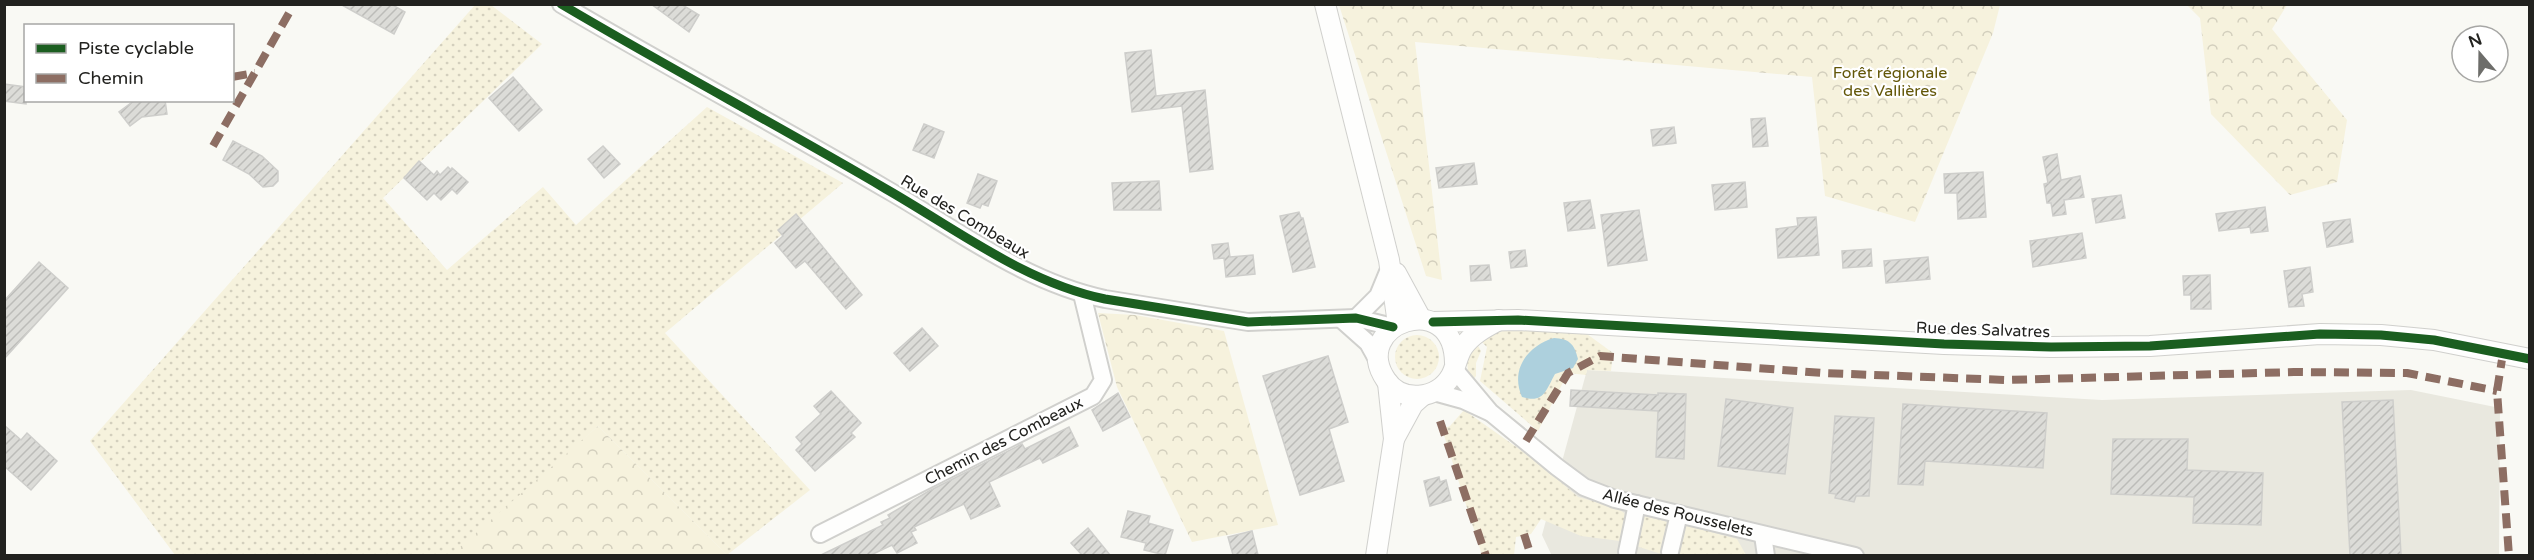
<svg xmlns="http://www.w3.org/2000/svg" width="2534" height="560" viewBox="0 0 2534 560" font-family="'Varela Round',sans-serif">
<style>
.built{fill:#e9e8df}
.grass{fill:url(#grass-dots)}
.forest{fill:url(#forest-crowns)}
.water{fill:#add0dd}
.building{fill:url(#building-hatch);stroke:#cececb;stroke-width:1.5}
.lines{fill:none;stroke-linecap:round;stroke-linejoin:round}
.minor-casing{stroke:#d0d0cd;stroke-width:20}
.tertiary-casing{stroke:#d0d0cd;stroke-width:22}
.minor{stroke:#fefefd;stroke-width:16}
.tertiary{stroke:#fefefd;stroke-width:20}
.quiet{stroke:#8d6e63;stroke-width:8;stroke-dasharray:15 8;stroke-linecap:butt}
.cycleway-casing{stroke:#fff;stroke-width:13}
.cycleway{stroke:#1b5e20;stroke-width:9}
.labels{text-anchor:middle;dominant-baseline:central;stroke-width:4.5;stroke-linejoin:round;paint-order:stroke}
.park-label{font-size:16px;fill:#635708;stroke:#fff}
.street-label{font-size:16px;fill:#22221f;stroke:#fff}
</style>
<defs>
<pattern id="grass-dots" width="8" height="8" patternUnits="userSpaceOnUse" patternTransform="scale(1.5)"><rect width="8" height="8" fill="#f6f2dd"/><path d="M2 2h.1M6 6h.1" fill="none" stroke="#d3cfbd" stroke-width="1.8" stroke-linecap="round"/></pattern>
<pattern id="forest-crowns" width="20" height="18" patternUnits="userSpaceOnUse" patternTransform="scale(1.5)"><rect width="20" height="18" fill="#f6f2dd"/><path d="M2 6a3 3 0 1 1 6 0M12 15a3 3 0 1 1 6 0" fill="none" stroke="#d3cfbd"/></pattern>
<pattern id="building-hatch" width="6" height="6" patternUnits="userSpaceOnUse" patternTransform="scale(1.5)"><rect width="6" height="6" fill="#dcdcd8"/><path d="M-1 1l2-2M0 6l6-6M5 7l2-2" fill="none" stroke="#bcbcb9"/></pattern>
</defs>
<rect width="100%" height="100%" fill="#f9f9f4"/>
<path class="built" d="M1587,370L2102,400L2411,390L2500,408L2499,555L1552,556L1542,535Z"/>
<g class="grass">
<path d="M475,5H491L542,44L383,198L447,270L543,187L576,225L707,107L843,183L665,333L810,490L727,555L598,426L457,556L175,555L90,441Z"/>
<path d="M1507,330H1564L1587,334L1613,353L1611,371L1587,370L1586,375L1568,373L1538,431L1480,381L1487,347L1481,341L1491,334Z"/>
<circle cx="1417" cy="357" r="22"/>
<path d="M1477,344L1481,351L1476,363V376L1473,380L1468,374L1467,360Z"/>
<path d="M1464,410L1535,460L1578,497L1617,508L1624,513L1627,521L1620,541L1581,536L1541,519L1531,534L1516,537L1514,555H1482L1442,429L1450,426Z"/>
<path d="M1644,516L1668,522L1661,554L1636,546Z"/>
<path d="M1685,525L1737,539L1746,555L1676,556Z"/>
</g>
<g class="forest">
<path d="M1339,5V4L2000,5L1993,33L1915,222L1825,196L1812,77L1415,42L1442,280L1426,276Z"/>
<path d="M2187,5H2287L2272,29L2347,120L2337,182L2290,195L2211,114L2200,18Z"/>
<path d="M1098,313L1135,315L1224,331L1278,525L1192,542L1117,387Z"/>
<path d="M598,426L727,555H451Z"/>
</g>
<path class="water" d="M1554,338C1569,339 1574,343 1578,359L1573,368L1555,374C1546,390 1544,404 1522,397C1510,370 1527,346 1554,338Z"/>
<g class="building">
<path d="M340,4H391L405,12L394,34Z"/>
<path d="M651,4H681L699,15L689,32Z"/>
<path d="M1151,50L1156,96L1205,90L1213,169L1190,172L1182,106L1132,112L1125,53Z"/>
<path d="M513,77L542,110L519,131L489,98Z"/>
<path d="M4,84L26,87V104L4,101Z"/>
<path d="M135,100H165L167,114L142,117L130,126L119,112Z"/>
<path d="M1765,118L1768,146L1753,147L1751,119Z"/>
<path d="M924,124L944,132L934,158L913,150Z"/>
<path d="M1674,127L1676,143L1653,146L1651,130Z"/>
<path d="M233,141L262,156L278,171V181L273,186L263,187L249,174L223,160Z"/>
<path d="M603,146L620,164L604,178L588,159Z"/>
<path d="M2057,154L2061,180L2080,176L2084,197L2064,200L2066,214L2053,216L2051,203H2047L2044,184L2048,183L2043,157Z"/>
<path d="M419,161L434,175L437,171L440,175L448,167L451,170L452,168L468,182L457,194L452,189L441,200L434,193L427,200L404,178Z"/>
<path d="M1474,163L1477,184L1439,188L1436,168Z"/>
<path d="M1983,172L1986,217L1958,219L1957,193H1945L1944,174Z"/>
<path d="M978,174L997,181L988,206L982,204L980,208L967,203Z"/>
<path d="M1159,181L1161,210H1114L1112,183Z"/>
<path d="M1745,182L1747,207L1715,210L1712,185Z"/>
<path d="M2121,195L2125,218L2096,223L2092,199Z"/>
<path d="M1590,200L1595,228L1568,231L1564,203Z"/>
<path d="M2265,207L2268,231L2251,233L2250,227L2219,231L2216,214Z"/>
<path d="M1639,210L1647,260L1608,266L1601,215Z"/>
<path d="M1299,212L1301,218H1303L1315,267L1293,272L1280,216Z"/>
<path d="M796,214L862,295L846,309L805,261L796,268L775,243L783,236L778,230Z"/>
<path d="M1816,217L1819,255L1778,258L1776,229L1798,226L1797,218Z"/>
<path d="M2350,219L2353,242L2327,247L2323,223Z"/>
<path d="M2082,233L2086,258L2033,267L2030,241Z"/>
<path d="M1228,243L1230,257L1253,255L1255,274L1226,277L1224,258L1214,259L1212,245Z"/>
<path d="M1871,249L1872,266L1843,268L1842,251Z"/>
<path d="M1525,250L1527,266L1511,268L1509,252Z"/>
<path d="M1928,257L1930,279L1886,283L1884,261Z"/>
<path d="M39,262L68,288L4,359V301Z"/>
<path d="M1489,265L1491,280L1471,281L1470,266Z"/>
<path d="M2310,267L2313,292L2302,294L2304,306L2289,307L2284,271Z"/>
<path d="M2210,275L2211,309H2191V295H2184L2183,276Z"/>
<path d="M922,328L938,346L910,371L894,353Z"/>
<path d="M1328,356L1348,422L1329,429L1344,481L1300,495L1263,376Z"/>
<path d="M1571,390L1658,395V393L1686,394L1684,459L1656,457L1658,411L1570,406Z"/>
<path d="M831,391L861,423L851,433L855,437L815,471L796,450L802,444L796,437L821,414L814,406Z"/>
<path d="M1118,393L1130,417L1103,431L1092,410Z"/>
<path d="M1726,399L1793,408L1785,474L1718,466Z"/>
<path d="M2393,400L2401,555H2350L2342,402Z"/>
<path d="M1903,404L2047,413L2043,468L1925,461L1923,485L1898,484Z"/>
<path d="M1835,416L1874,418L1869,496H1856L1854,502L1835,498L1836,494L1829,493Z"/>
<path d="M4,425L21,440L27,433L57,461L31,490L4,466Z"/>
<path d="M1069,427L1078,446L1043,463L1040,458L989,482L1000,506L971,519L964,504L914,527L916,530L911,532L917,543L897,553L892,545L871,555H821L883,525L881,522L890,518L888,515L929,491L1022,444L1025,449Z"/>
<path d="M2113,439H2188L2187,470L2263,473L2261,525L2193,523L2194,497L2111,494Z"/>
<path d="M1439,477L1440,482L1446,480L1451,500L1430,506L1424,481Z"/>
<path d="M1128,511L1150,516L1148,523L1173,530L1165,555L1144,550L1146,543L1121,537Z"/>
<path d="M1088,528L1110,555H1082L1071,543Z"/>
<path d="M1252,531L1258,555H1233L1228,537Z"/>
</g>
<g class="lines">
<g class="minor-casing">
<g id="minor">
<path d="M561,4C669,68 779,126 886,189C956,229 1024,282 1105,299L1248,322L1356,318L1393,327"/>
<path d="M1356,318L1378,296L1390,267"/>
<path d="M1341,319L1368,343L1378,361"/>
<path d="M1454,369L1490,412L1557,467L1584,487L1615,499L1855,556"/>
<path d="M1434,392L1463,400L1489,412"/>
<path d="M820,534L1093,396L1103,380L1082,294"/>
<path d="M1763,535L1766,556"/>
<path d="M1627,552L1637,504"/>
<path d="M1670,552L1679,514"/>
</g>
</g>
<g class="tertiary-casing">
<g id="tertiary">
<path d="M1325,4L1389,260L1398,324"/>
<path d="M1396,273L1421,319"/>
<path d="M1433,322L1518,320L1944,344L2051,347L2150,346L2320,334L2381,335L2434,340L2530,359"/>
<path d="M1455,363C1454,286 1348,324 1386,380C1401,403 1437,400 1451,376C1456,367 1457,356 1463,347C1472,334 1486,327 1499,320"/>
<path d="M1394,439L1413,404L1422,396"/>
<path d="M1376,556L1394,439L1388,383"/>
</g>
</g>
<use href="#minor" class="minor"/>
<use href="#tertiary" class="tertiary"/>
<g class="quiet">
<path d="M232,77L255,73"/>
<path d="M213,146L289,13L290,4"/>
<path d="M2503,353L2497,391L2509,556"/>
<path d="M1440,421L1486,556"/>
<path d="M1526,441L1568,373L1600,356L1823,373L2007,380L2294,372L2407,373L2497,391"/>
<path d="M1524,534L1531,556"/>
</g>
<g class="cycleway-casing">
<g id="cycleway">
<path d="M561,4C669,68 779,126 886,189C956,229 1024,282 1105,299L1248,322L1356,318L1393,327"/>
<path d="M1433,322L1518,320L1944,344L2051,347L2150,346L2320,334L2381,335L2434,340L2530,359"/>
</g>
</g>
<use href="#cycleway" class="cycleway"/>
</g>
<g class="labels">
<g class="park-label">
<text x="1890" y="73">Forêt régionale<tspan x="1890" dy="18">des Vallières</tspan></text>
</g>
<g class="street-label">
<text transform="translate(965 217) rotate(31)">Rue des Combeaux</text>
<text transform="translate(1983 330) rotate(2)">Rue des Salvatres</text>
<text transform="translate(1004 441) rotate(-27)">Chemin des Combeaux</text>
<text transform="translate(1678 513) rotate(14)">Allée des Rousselets</text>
</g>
</g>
<rect width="2534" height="560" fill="none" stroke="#22221f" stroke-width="12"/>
<rect x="24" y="24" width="210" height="78" fill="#ffffff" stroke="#a7a7a5" stroke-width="1.5"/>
<rect x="36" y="44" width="30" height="9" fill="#1b5e20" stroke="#a7a7a5" stroke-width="1.5"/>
<text x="78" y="54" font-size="18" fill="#22221f">Piste cyclable</text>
<rect x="36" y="74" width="30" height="9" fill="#8d6e63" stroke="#a7a7a5" stroke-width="1.5"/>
<text x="78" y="84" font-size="18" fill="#22221f">Chemin</text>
<g transform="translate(2480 54) rotate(340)"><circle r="28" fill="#ffffff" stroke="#a7a7a5" stroke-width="1.5"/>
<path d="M0-4.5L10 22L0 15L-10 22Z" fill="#6d6d6a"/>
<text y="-9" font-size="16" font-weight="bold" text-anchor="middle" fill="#22221f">N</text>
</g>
</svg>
